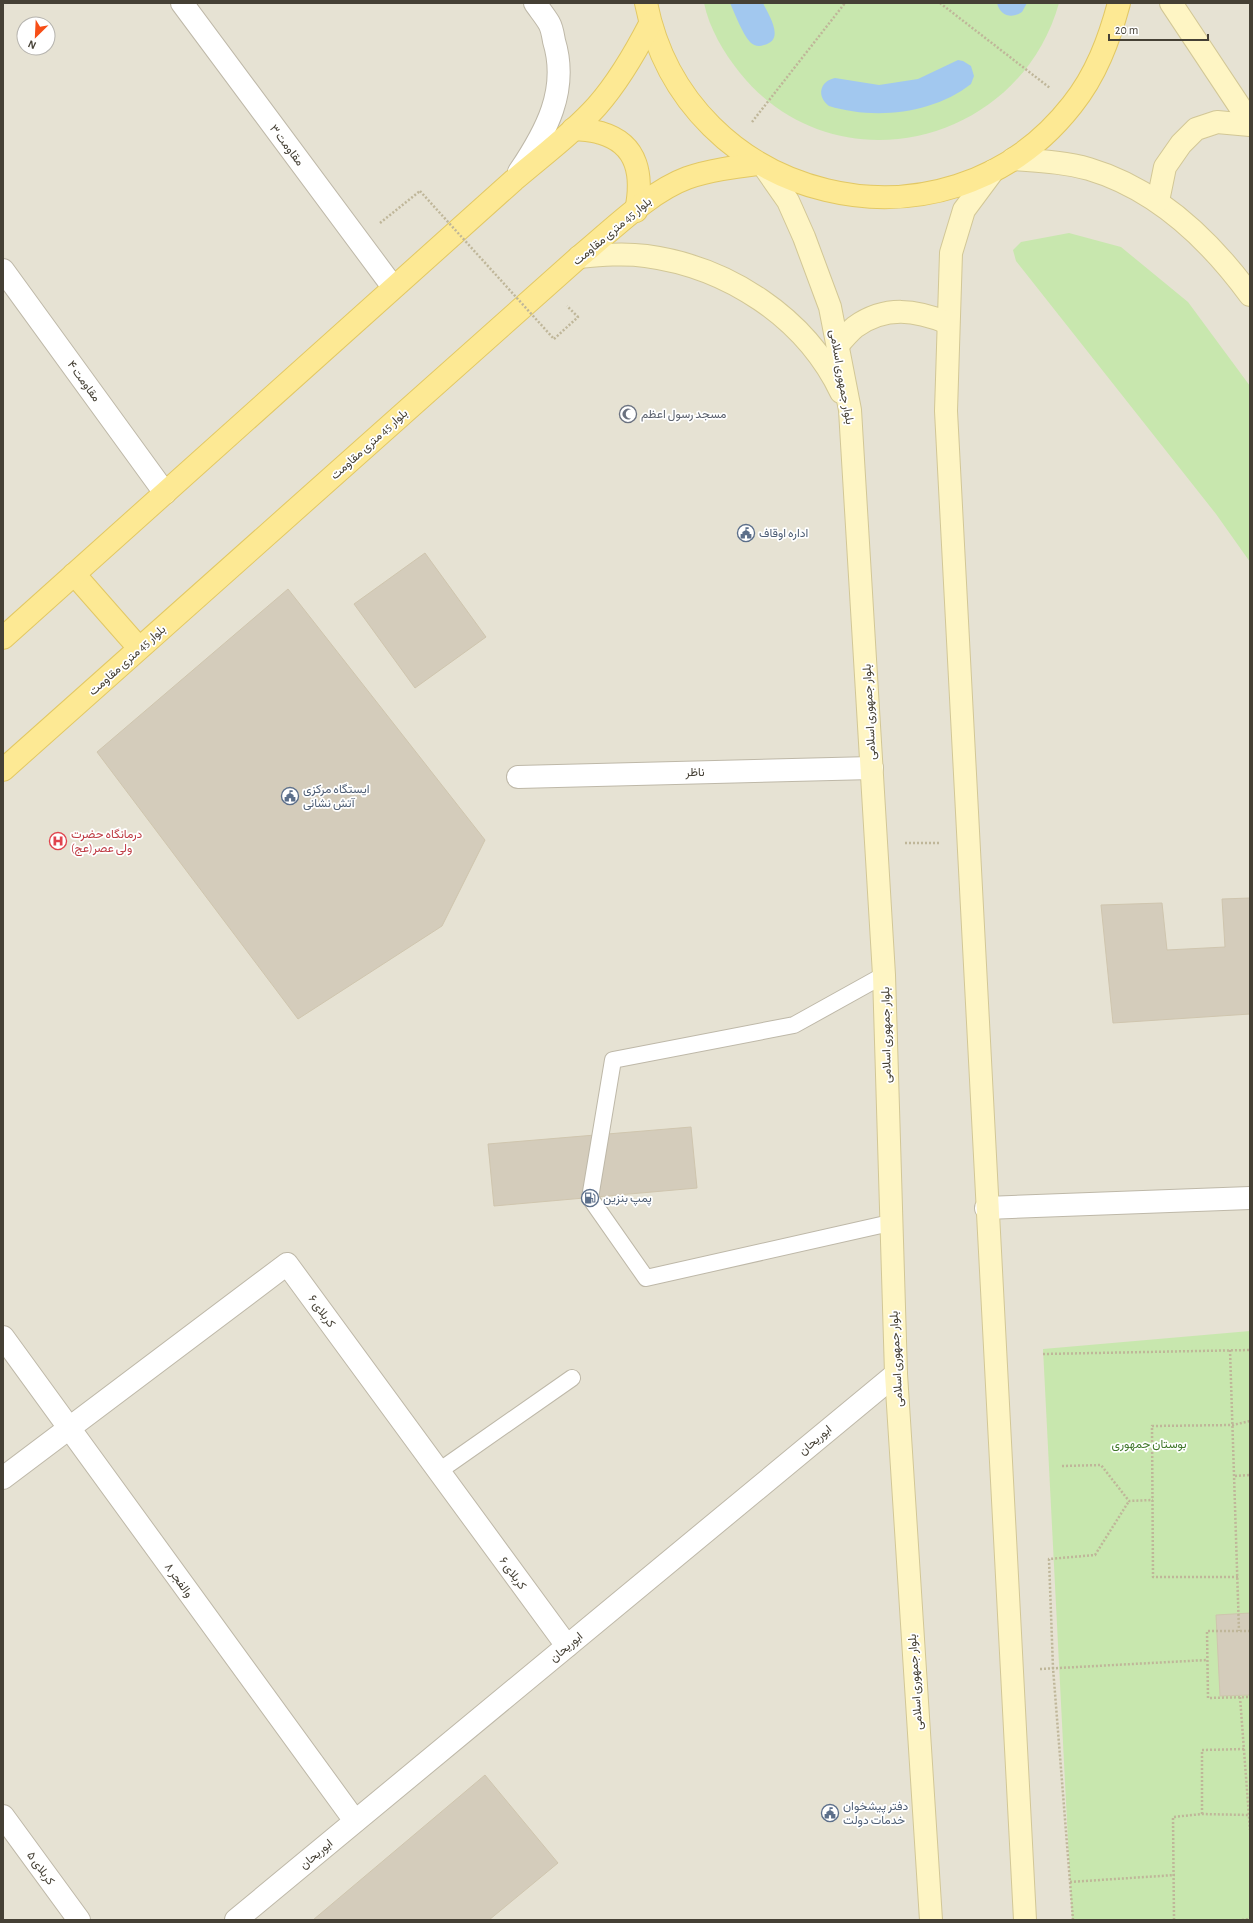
<svg xmlns="http://www.w3.org/2000/svg" width="1253" height="1923" viewBox="0 0 1253 1923" font-family="'Alegreya Sans',Vazirmatn,sans-serif">
<style>
.residential{fill:#e6e2d3;fill-rule:evenodd}
.green{fill:#c8e7ae}
.water{fill:#a2c8ef}
.building{fill:#d4ccbb;stroke:#cfc5ae}
.lines{fill:none;stroke-linecap:round;stroke-linejoin:round}
.lane-casing{stroke:#beb8a8;stroke-width:18}
.street-casing{stroke:#beb8a8;stroke-width:24}
.secondary-casing{stroke:#d2c796;stroke-width:24}
.primary-casing{stroke:#e2c864;stroke-width:24}
.path{stroke:#bfb699;stroke-width:2.5;stroke-dasharray:2 2;stroke-linecap:butt}
.lane{stroke:#fff;stroke-width:16}
.street{stroke:#fff;stroke-width:22}
.secondary{stroke:#fef5c4;stroke-width:22}
.primary{stroke:#fde994;stroke-width:22}
.path-bridge{stroke:#bfb699;stroke-width:2.5;stroke-dasharray:2 2;stroke-linecap:butt}
.labels{text-anchor:middle;dominant-baseline:central;stroke-width:3.5;stroke-linejoin:round;paint-order:stroke}
.street-label{font-size:12px;fill:#454035;stroke:#fff}
.worship-label{font-size:12px;fill:#5b616d;stroke:#fff;text-anchor:start}
.service-label{font-size:12px;fill:#4e5e75;stroke:#fff;text-anchor:start}
.health-label{font-size:12px;fill:#be3a42;stroke:#fff;text-anchor:start}
.park-label{font-size:12px;fill:#3f7629;stroke:#fff}
</style>
<rect width="100%" height="100%" fill="#f2f0e5"/>
<path class="residential" d="M3,3H1250V1920H3ZM24,24H48V48H24Z"/>
<g class="green">
<path d="M704,3H1059C1019,146 834,190 740,73C724,53 709,28 704,3Z"/>
<path d="M1069,233L1121,247L1188,302L1250,386V562L1216,514L1016,261L1013,250L1021,242Z"/>
<path d="M1250,1331V1920H1072L1043,1349Z"/>
</g>
<g class="water">
<path d="M730,3H763C768,14 786,40 764,45C759,47 754,46 750,42C742,33 735,14 730,3Z"/>
<path d="M997,3H1027L1022,12C1012,19 1000,16 997,3Z"/>
<path d="M958,60L963,61L971,66L974,76L971,84C933,114 874,120 829,106C816,96 820,81 835,78L879,85L918,79Z"/>
</g>
<g class="building">
<path d="M425,553L486,637L415,688L354,604Z"/>
<path d="M288,589L485,840L442,926L298,1019L97,752Z"/>
<path d="M1250,898V1014L1113,1023L1101,905L1162,903L1167,950L1225,947L1222,899Z"/>
<path d="M691,1127L697,1188L494,1206L488,1144Z"/>
<path d="M1250,1613V1695L1220,1696L1216,1615Z"/>
<path d="M485,1775L558,1863L489,1920H313Z"/>
</g>
<g class="lines">
<g class="lane-casing">
<g id="lane">
<path d="M884,975L794,1025L613,1060L590,1198L646,1278L890,1223"/>
<path d="M439,1471L572,1378"/>
</g>
</g>
<g class="street-casing">
<g id="street">
<path d="M182,3L393,287"/>
<path d="M519,172C546,132 569,90 554,41C553,35 552,28 549,23C545,16 539,9 535,3"/>
<path d="M3,270L165,493"/>
<path d="M518,777L872,768"/>
<path d="M986,1208L1250,1198"/>
<path d="M3,1337L355,1821"/>
<path d="M3,1478L287,1264L567,1646"/>
<path d="M3,1816L79,1920"/>
<path d="M236,1920L896,1374"/>
</g>
</g>
<g class="secondary-casing">
<g id="secondary">
<path d="M1171,3L1250,122"/>
<path d="M1013,159C1039,161 1064,162 1089,169C1156,189 1209,239 1250,295"/>
<path d="M765,168L788,201L804,237L830,307L850,410L884,975L896,1374L931,1920"/>
<path d="M993,171L964,210L951,253L946,411L1025,1920"/>
<path d="M1158,201L1165,167L1181,144L1196,129L1217,122L1250,125"/>
<path d="M579,257C601,255 624,253 646,256C728,267 805,317 841,392"/>
<path d="M838,345C843,339 849,332 855,327C886,305 916,310 948,323"/>
</g>
</g>
<g class="primary-casing">
<g id="primary">
<path d="M646,3C686,204 945,267 1072,105C1096,75 1109,40 1119,3"/>
<path d="M573,129C582,130 592,130 601,133C639,144 643,177 636,211"/>
<path d="M74,574L139,648"/>
<path d="M3,638L514,180C542,156 573,133 597,106C619,81 635,53 650,24"/>
<path d="M3,770L579,257C611,231 649,192 687,178C710,170 735,167 759,164"/>
</g>
</g>
<g class="path">
<path d="M940,3L1050,88"/>
<path d="M752,122L845,3"/>
<path d="M380,223L420,191"/>
<path d="M554,339L578,317L567,306"/>
<path d="M905,843H940"/>
<path d="M1230,1350L1239,1631"/>
<path d="M1043,1354L1250,1350"/>
<path d="M1062,1466L1101,1465L1129,1501L1153,1500"/>
<path d="M1235,1476L1250,1475"/>
<path d="M1238,1577H1153L1152,1426L1233,1425L1250,1421"/>
<path d="M1250,1631H1207L1208,1698L1250,1697"/>
<path d="M1040,1669L1207,1660"/>
<path d="M1240,1697L1250,1830"/>
<path d="M1202,1814V1750L1245,1749"/>
<path d="M1070,1882L1175,1875"/>
<path d="M1073,1920L1053,1668L1049,1559L1095,1555L1129,1501"/>
<path d="M1174,1920L1173,1817L1202,1814L1248,1815"/>
<path d="M1242,1920L1250,1919"/>
</g>
<use href="#lane" class="lane"/>
<use href="#street" class="street"/>
<use href="#secondary" class="secondary"/>
<use href="#primary" class="primary"/>
<path class="path-bridge" d="M420,191L554,339"/>
</g>
<defs>
<g id="mosque-ring" transform="scale(0.9)"><circle r="9.5" fill="#fff" stroke="#6b7280" stroke-width="1.5"/><path d="M3.5-4.9A6 6 0 1 0 3.5 4.9A5 5 0 1 1 3.5-4.9Z" fill="#6b7280"/></g>
<g id="civic-ring" transform="scale(0.9)"><circle r="9.5" fill="#fff" stroke="#5c6f8a" stroke-width="1.5"/><path d="M-.6-6.5H3V-4.5H.6V-3L4-1V1h2V6H-6V1h2V-1L-.6-3ZM-1.2 2.5V6h2.4V2.5Z" fill="#5c6f8a"/></g>
<g id="hospital-ring" transform="scale(0.9)"><circle r="9.5" fill="#fff" stroke="#e0444e" stroke-width="1.5"/><path d="M-5-5h3v3.5h4V-5h3V5h-3V1.5h-4V5h-3Z" fill="#e0444e"/></g>
<g id="fuel-ring" transform="scale(0.9)"><circle r="9.5" fill="#fff" stroke="#5c6f8a" stroke-width="1.5"/><path d="M-5.5-6h7V0h2V4h1.3V-2.5L3-4.5l.8-.8L6-3V5H2.5V1h-1V6h-7ZM-4.2-4.7v3.2H.2V-4.7Z" fill="#5c6f8a"/></g>
</defs>
<g fill-rule="evenodd">
<use href="#mosque-ring" x="628" y="414"/>
<use href="#civic-ring" x="746" y="533"/>
<use href="#civic-ring" x="290" y="796"/>
<use href="#hospital-ring" x="58" y="841"/>
<use href="#fuel-ring" x="590" y="1198"/>
<use href="#civic-ring" x="830" y="1813"/>
</g>
<g class="labels">
<g class="street-label">
<text transform="translate(287 145) rotate(53)">مقاومت ۳</text>
<text transform="translate(612 231) rotate(-40)">بلوار 45 متری مقاومت</text>
<text transform="translate(842 377) rotate(80)">بلوار جمهوری اسلامی</text>
<text transform="translate(84 381) rotate(54)">مقاومت ۴</text>
<text transform="translate(369 444) rotate(-42)">بلوار 45 متری مقاومت</text>
<text transform="translate(127 660) rotate(-42)">بلوار 45 متری مقاومت</text>
<text transform="translate(869 712) rotate(-93)">بلوار جمهوری اسلامی</text>
<text transform="translate(695 772) rotate(-1)">ناظر</text>
<text transform="translate(886 1035) rotate(-91)">بلوار جمهوری اسلامی</text>
<text transform="translate(322 1311) rotate(54)">کربلای ۶</text>
<text transform="translate(896 1359) rotate(-93)">بلوار جمهوری اسلامی</text>
<text transform="translate(815 1440) rotate(-40)">ابوریحان</text>
<text transform="translate(513 1573) rotate(54)">کربلای ۶</text>
<text transform="translate(179 1580) rotate(54)">والفجر ۸</text>
<text transform="translate(566 1647) rotate(-40)">ابوریحان</text>
<text transform="translate(915 1682) rotate(-94)">بلوار جمهوری اسلامی</text>
<text transform="translate(316 1854) rotate(-40)">ابوریحان</text>
<text transform="translate(41 1868) rotate(54)">کربلای ۵</text>
</g>
<g class="worship-label">
<text x="641" y="414">مسجد رسول اعظم</text>
</g>
<g class="service-label">
<text x="759" y="533">اداره اوقاف</text>
<text x="303" y="789">ایستگاه مرکزی<tspan x="303" dy="14">آتش نشانی</tspan></text>
<text x="603" y="1198">پمپ بنزین</text>
<text x="843" y="1806">دفتر پیشخوان<tspan x="843" dy="14">خدمات دولت</tspan></text>
</g>
<g class="health-label">
<text x="71" y="834">درمانگاه حضرت<tspan x="71" dy="14">ولی عصر(عج)</tspan></text>
</g>
<g class="park-label">
<text x="1149" y="1444">بوستان جمهوری</text>
</g>
</g>
<rect width="1253" height="1923" fill="none" stroke="#454035" stroke-width="8"/>
<g transform="translate(36 36) rotate(204)"><circle r="19" fill="#ffffff" stroke="#b5b3ae"/>
<path d="M0-3L7 15L0 10L-7 15Z" fill="#f74e17"/>
<text y="-6" font-size="11" font-weight="bold" text-anchor="middle" fill="#454035">N</text>
</g>
<path d="M1109 34v6h99v-6" fill="none" stroke="#454035" stroke-width="2"/>
<text x="1115" y="34" font-size="12" fill="#454035" stroke="#ffffff" stroke-width="3" paint-order="stroke">20 m</text>
</svg>
